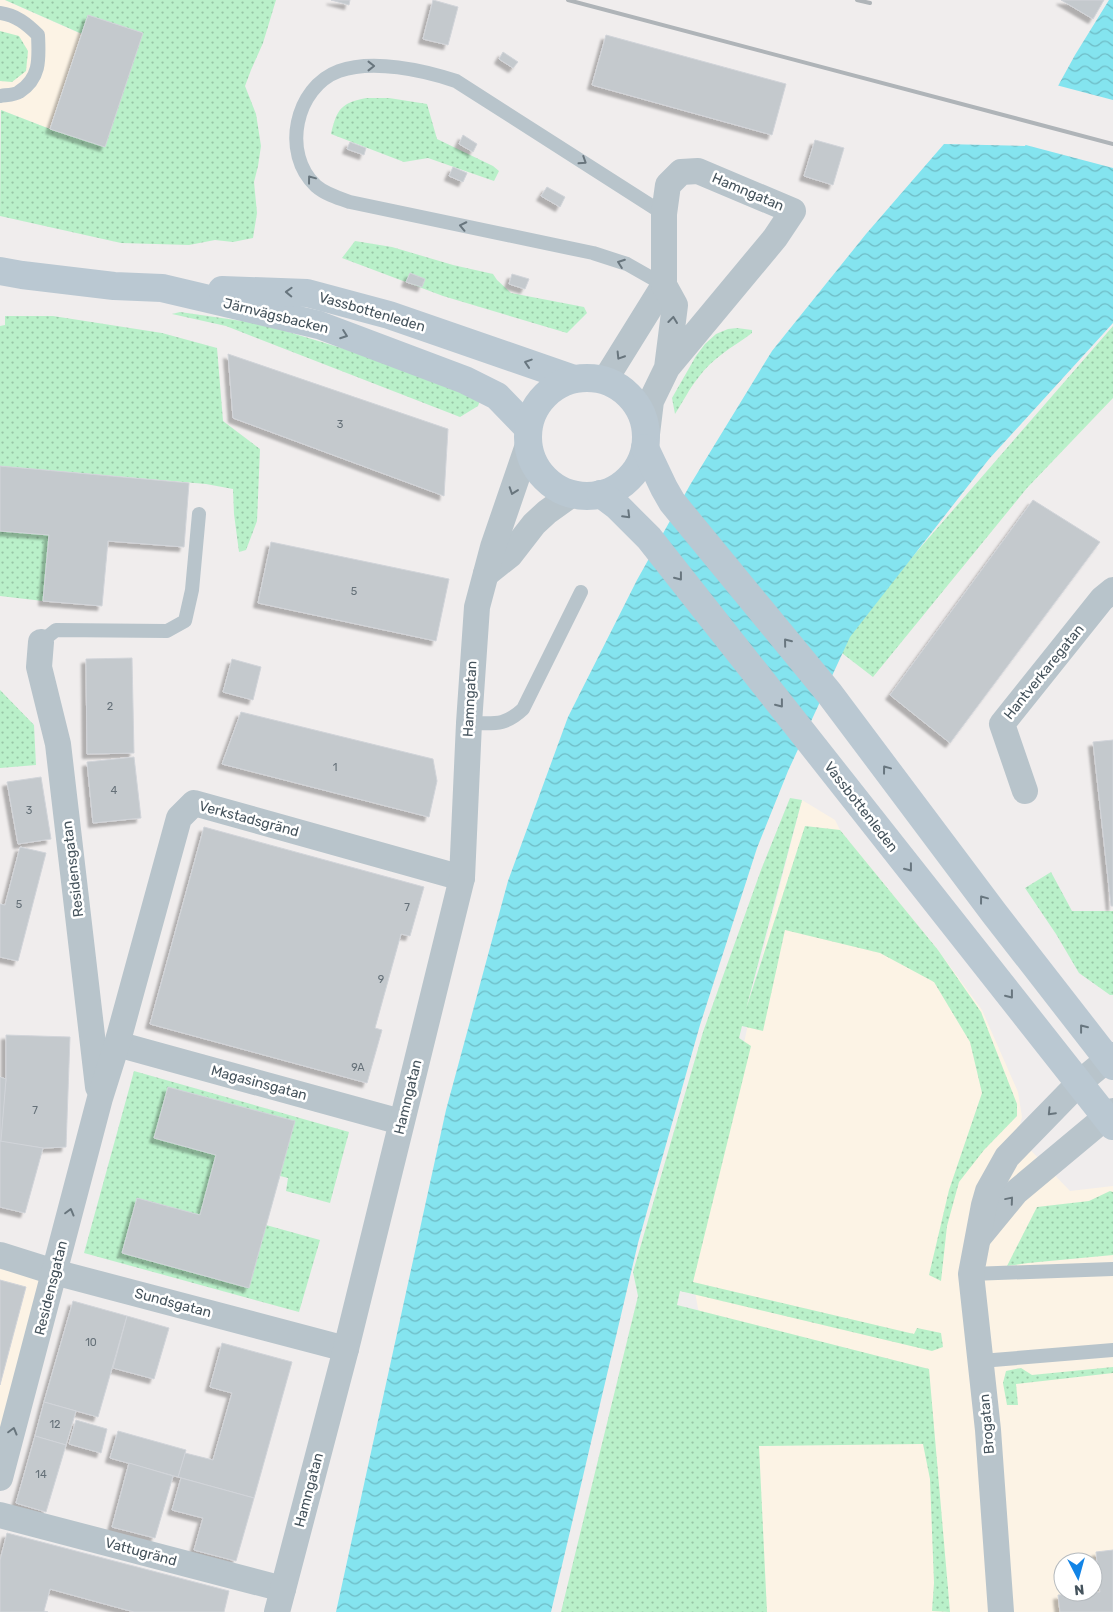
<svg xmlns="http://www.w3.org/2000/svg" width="1113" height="1612" viewBox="0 0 1113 1612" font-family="Rubik,sans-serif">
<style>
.commercial{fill:#fcf3e5;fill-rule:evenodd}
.grass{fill:url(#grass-dots)}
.water{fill:url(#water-waves)}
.pier{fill:#f0eded}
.building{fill:#c4c9cd;stroke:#d1d4d9;filter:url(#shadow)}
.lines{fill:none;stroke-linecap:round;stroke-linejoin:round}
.lane{stroke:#b8c4cb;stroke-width:14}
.street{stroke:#b8c4cb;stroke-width:26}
.secondary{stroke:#bac8d2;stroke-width:28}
.rail{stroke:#afb4b8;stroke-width:4}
.oneway{stroke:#68757d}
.oneway2{stroke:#68767f}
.labels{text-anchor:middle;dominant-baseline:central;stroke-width:5;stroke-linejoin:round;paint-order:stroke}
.number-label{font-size:11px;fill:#657078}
.street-label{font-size:14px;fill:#45535c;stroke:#fff}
</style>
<defs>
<pattern id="grass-dots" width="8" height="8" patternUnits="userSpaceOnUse" patternTransform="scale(1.25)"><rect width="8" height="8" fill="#b9f0c9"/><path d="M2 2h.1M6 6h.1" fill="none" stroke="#98c5a6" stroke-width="1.8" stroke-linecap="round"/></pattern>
<pattern id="water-waves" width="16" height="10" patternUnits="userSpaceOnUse" patternTransform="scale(1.25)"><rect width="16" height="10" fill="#84e4ef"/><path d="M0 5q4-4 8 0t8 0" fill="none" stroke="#6ebbc5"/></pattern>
<filter id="shadow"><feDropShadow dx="-4.5" dy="4.5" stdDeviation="1" flood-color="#0004"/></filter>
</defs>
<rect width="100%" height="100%" fill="#f0eded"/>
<g class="commercial">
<path d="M0,0H5L81,34L88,15L143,33L105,147L50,129L1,110L0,113Z"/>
<path d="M802,800L835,820L840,830L938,950L982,1010L1018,1092L1022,1117L1017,1136L1070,1191L1113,1186V1612H756L693,1282L766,940ZM1063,1562H1093V1592H1063Z"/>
<path d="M0,1260L48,1275L0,1459Z"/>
</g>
<g class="grass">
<path d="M5,0H276L263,43L251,70L245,86L256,114L261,146L258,166L254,182L257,213L253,238L233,242L215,240L189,245L121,243L0,216L1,110L50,129L142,33L88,15L82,34Z"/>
<path d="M0,31L19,36L28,51L26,71L12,82L0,81Z"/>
<path d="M366,98H389L427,104L437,139L493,166L499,171L494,181L428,158L404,162L331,134C337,109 341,103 366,98Z"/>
<path d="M355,241L392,247L453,265L493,274L497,280L511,293L584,307L587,313L567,333L443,296L342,258Z"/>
<path d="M180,312L262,324L391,363L481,398L478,406L460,417L226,326L172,314Z"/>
<path d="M5,316H53L162,333L217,348L223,421L260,449L257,521L246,550L239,552L234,514L233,489L206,484L0,466V326L5,325Z"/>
<path d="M1113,326V398L1027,488L873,677L834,647Z"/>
<path d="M737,328L752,330V333C733,347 712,358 698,378C689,389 683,402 675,414L672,398L696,356L705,344L716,334L728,329Z"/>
<path d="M0,531L49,535L43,601L0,596Z"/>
<path d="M0,690L34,725L36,765L0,768Z"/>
<path d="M790,798L802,800L746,1009L805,826L840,830L938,950L981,1012L1017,1104V1116L984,1150L959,1182L947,1226L941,1281L929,1275L949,1190L982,1093L970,1042L934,982L880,953L785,930L763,1031L742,1026L739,1038L751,1046L693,1282L914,1334L917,1328L941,1333L943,1347L932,1351L680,1291L677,1305L929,1369L950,1612L932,1611L934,1583L930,1479L923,1444L759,1446L767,1612H561L638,1296L633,1272L703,1032L761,870Z"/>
<path d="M1051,872L1072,911H1113V995H1110L1079,973L1056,934L1025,888Z"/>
<path d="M134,1071L349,1132L330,1203L286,1191L288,1178L280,1176L266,1225L320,1240L299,1312L84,1253Z"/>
<path d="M1110,1191L1113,1192V1255L1028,1263L1007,1266L1037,1207L1089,1201Z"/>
<path d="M1113,1367V1373L1016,1384L1018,1405H1007L1003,1383L1006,1371L1021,1368L1032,1375Z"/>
</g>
<path class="water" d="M1109,0H1113V323L989,459L850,637L788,771L757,848L700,1025L638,1243L551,1612H336L446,1110L508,881L568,717L637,580L690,485L772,351L866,234L944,144L1025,146L1075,55Z"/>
<path class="pier" d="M1056,85L1113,100V168L1022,144Z"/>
<g class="building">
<path d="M331,0H350L349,5Z"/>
<path d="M433,0L458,7L448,45L423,39Z"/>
<path d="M1061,0H1104L1093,19Z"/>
<path d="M88,15L143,33L105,147L50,129Z"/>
<path d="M606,35L786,84L772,135L592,85Z"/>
<path d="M503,52L518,62L513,68L499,59Z"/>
<path d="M463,135L477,144L473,152L459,144Z"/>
<path d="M815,140L844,148L833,185L804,176Z"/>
<path d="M350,142L366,148L364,155L347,149Z"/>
<path d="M453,167L467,173L463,182L449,176Z"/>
<path d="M547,187L565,197L560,207L541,196Z"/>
<path d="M410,273L425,279L422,287L406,282Z"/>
<path d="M512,274L529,279L525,289L509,284Z"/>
<path d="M228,354L448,429L444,496L233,418Z"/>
<path d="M0,466L189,483L184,547L108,541L102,606L43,601L49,535L0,531Z"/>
<path d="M1033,500L1100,542L950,743L890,695Z"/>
<path d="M271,542L449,579L436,641L258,603Z"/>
<path d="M132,658L134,753L87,754L86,659Z"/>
<path d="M232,659L261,667L253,700L223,692Z"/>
<path d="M241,712L433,759L437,781L429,817L222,764Z"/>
<path d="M1113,740V906H1111L1093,742Z"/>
<path d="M134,757L141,818L93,823L87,762Z"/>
<path d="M41,777L51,839L18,844L7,782Z"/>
<path d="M204,827L424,887L410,936L401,934L375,1028L382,1030L367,1083L150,1024Z"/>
<path d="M20,847L46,853L18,961L0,957V904L5,905Z"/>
<path d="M6,1035L70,1037L66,1147L43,1148L0,1142L6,1079Z"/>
<path d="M0,1077L6,1079L1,1141H0Z"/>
<path d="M168,1087L295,1121L249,1288L122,1253L137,1198L200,1215L216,1155L154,1138Z"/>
<path d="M0,1141L43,1148L25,1213L0,1207Z"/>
<path d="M0,1280L26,1287L0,1385Z"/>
<path d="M73,1301L127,1316L98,1417L44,1402Z"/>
<path d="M127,1316L169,1328L154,1379L113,1368Z"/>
<path d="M222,1343L292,1362L254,1498L178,1477L185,1453L213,1460L232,1393L210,1387Z"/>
<path d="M44,1402L76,1411L66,1445L35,1436Z"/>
<path d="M76,1420L107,1429L101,1453L69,1444Z"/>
<path d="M118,1431L186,1450L178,1477L110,1458Z"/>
<path d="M35,1436L66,1445L46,1512L16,1503Z"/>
<path d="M129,1463L173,1476L155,1538L112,1527Z"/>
<path d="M181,1478L254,1498L236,1561L194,1550L203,1518L172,1510Z"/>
<path d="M7,1533L229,1591L224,1612H134L50,1589L44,1611L48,1612H0V1560Z"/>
<path d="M1113,1550V1612H1060L1058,1595L1100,1592L1096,1552Z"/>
</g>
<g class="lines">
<g class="lane">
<path d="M0,13C16,15 27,24 38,35C39,58 41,78 19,92C15,95 6,95 0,96"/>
<path d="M664,214L456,81C423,70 373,59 339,71C295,87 281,154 316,186C325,194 338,198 350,202L593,253L627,264L664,285"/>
<path d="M41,642L56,630L167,631L185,621L192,590L199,514"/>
<path d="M469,723C493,723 504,727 523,709L581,592"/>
<path d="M971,1274L1113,1269"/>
<path d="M981,1361L1113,1350"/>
</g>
<g class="street">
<path d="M605,380L664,285"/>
<path d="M647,434L651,401L667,368L675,305L664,285V214L668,185L681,172L698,171L793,211L775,238L667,368"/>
<path d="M486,574L510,555L534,524L547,512L572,494"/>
<path d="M41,642L39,667L58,744L98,1087"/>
<path d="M1025,791L1002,724L1102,599L1113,590"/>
<path d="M117,1044L401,1122"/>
<path d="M979,1237L1016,1192L1113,1111"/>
<path d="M0,1255L54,1272L346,1349"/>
<path d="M0,1478L100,1098L117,1044L179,818L194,803L462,878"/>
<path d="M0,1515L283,1589"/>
<path d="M277,1612L346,1349L462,878L469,723L477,607L493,547L528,445"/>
<path d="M1001,1612L988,1430L971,1274L984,1205L988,1191L1007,1157L1079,1083L1113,1055"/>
</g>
<g class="secondary">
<path d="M0,271L22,275L114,286L162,288L319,325L465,380L497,396L528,428"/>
<path d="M222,290L307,293L389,315L574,379"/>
<circle cx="587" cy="437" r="59"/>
<path d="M645,448L664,488L672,502L829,693L994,913L1113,1066"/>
<path d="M601,494L618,507L649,538L1113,1126"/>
</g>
<g class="rail">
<path d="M568,0L1113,144"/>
<path d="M857,0L870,3"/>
</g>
</g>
<defs><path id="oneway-chevron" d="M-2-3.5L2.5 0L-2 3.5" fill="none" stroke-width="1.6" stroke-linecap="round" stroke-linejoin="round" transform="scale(1.25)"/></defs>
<g class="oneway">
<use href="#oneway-chevron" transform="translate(371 66)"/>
<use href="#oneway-chevron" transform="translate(583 161) rotate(33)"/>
<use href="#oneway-chevron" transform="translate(311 179) rotate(-127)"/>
<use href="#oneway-chevron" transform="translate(463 226) rotate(-168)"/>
<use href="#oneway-chevron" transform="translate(621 263) rotate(-160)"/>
<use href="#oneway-chevron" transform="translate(673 320) rotate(-83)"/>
<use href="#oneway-chevron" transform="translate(620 356) rotate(122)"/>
<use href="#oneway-chevron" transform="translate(513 491) rotate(109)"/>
<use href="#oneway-chevron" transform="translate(1051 1112) rotate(134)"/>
<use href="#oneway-chevron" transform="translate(1010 1200) rotate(-50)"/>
<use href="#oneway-chevron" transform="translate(70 1212) rotate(-75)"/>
<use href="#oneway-chevron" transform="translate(13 1431) rotate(-75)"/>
</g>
<g class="oneway2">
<use href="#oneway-chevron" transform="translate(289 292) rotate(-178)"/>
<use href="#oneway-chevron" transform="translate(344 335) rotate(20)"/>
<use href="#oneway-chevron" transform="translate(528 363) rotate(-162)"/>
<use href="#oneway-chevron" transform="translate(627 515) rotate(45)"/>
<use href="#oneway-chevron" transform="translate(679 577) rotate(52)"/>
<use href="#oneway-chevron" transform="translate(787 642) rotate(-129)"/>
<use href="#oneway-chevron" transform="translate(780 704) rotate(52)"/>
<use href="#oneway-chevron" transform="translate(886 769) rotate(-127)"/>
<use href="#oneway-chevron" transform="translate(909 868) rotate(52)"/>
<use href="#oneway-chevron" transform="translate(983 899) rotate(-127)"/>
<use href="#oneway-chevron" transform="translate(1010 995) rotate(52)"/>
<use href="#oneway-chevron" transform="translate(1083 1028) rotate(-128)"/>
</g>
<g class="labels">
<g class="number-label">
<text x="340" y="424">3</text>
<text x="354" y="591">5</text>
<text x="110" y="706">2</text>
<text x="335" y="767">1</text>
<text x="114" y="790">4</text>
<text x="29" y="810">3</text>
<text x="19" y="904">5</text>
<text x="407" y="907">7</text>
<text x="381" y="979">9</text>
<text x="358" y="1067">9A</text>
<text x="35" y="1110">7</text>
<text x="91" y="1342">10</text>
<text x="55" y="1424">12</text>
<text x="41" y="1474">14</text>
</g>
<g class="street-label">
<text transform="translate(748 192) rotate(23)">Hamngatan</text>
<text transform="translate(372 312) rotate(16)">Vassbottenleden</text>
<text transform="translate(276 316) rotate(14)">Järnvägsbacken</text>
<text transform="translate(1044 672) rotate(-51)">Hantverkaregatan</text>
<text transform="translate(470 699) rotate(-87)">Hamngatan</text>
<text transform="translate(861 807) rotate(52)">Vassbottenleden</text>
<text transform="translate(249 819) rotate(15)">Verkstadsgränd</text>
<text transform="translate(73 869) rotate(-97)">Residensgatan</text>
<text transform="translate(259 1083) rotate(15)">Magasinsgatan</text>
<text transform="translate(408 1097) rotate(-76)">Hamngatan</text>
<text transform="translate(51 1288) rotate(-76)">Residensgatan</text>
<text transform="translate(173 1303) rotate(15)">Sundsgatan</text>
<text transform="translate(987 1424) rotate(-95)">Brogatan</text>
<text transform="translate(309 1490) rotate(-75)">Hamngatan</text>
<text transform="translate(141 1552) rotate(15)">Vattugränd</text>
</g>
</g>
<g transform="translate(1078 1577) rotate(174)"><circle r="24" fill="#ffffff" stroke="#b5babe"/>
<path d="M0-4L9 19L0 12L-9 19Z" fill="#1284e6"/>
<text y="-8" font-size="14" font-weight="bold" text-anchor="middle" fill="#45535c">N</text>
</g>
</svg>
